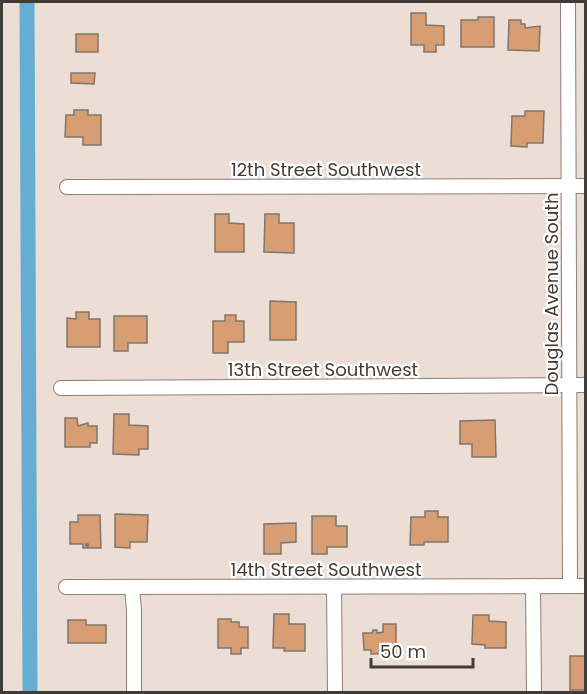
<svg xmlns="http://www.w3.org/2000/svg" width="587" height="694" viewBox="0 0 587 694" font-family="Poppins,sans-serif">
<style>
.lines{fill:none;stroke-linecap:round;stroke-linejoin:round}
.canal{stroke:#65aed1;stroke-width:15}
.building{fill:#d69e72;stroke:#80756c;stroke-width:1.5}
.minor-casing{stroke:#8c7f77;stroke-width:16}
.minor{stroke:#fff;stroke-width:14}
.labels{text-anchor:middle;dominant-baseline:central;stroke-width:4.5;stroke-linejoin:round;paint-order:stroke}
.street-label{font-size:18px;fill:#403b37;stroke:#fff}
</style>
<rect width="100%" height="100%" fill="#ecded5"/>
<g class="lines">
<path class="canal" d="M27,2L30,692"/>
</g>
<g class="building">
<path d="M411,13H426V25L444,26V45H436V52H424V45H411Z"/>
<path d="M478,17H494V47H461V20H478Z"/>
<path d="M509,20H521V24H525V28L540,26L539,51L508,50Z"/>
<rect x="76" y="34" width="22" height="18"/>
<path d="M71,73H95L94,84L71,83Z"/>
<path d="M74,110H88V115H101V145H83V137H65L66,115H74Z"/>
<path d="M525,111H544L543,143H527V147L511,146L512,116H525Z"/>
<path d="M215,214H229V223L244,224V252H215Z"/>
<path d="M265,214H279V223H294V253L264,252Z"/>
<path d="M270,301L296,302V340H270Z"/>
<path d="M76,312H89V319H100V347H67V318L76,319Z"/>
<path d="M225,315H236V321H244V342H228V353H213V321H225Z"/>
<path d="M114,316H147V343H128V351H114Z"/>
<path d="M114,414H129V425L148,426V449H139V455L113,454Z"/>
<path d="M65,418H77L78,426L88,423V426H97V443H90V447H65Z"/>
<path d="M495,420L496,457H472V444H460V421Z"/>
<path d="M425,511H438V517H448V542H424V545H410L411,517H425Z"/>
<path d="M115,514L148,515L147,542H130V548L115,547Z"/>
<path d="M78,515H100L101,548H88V544H86L87,548H83V544H70V522H78Z"/>
<path d="M312,516H336V526H347V547H327V554H312Z"/>
<path d="M296,523V542L281,543V554H264V524Z"/>
<path d="M274,614H289V624H305V651H284L285,648H273Z"/>
<path d="M473,615H489V621L506,622V648H485V645L472,644Z"/>
<path d="M218,619H231V622H239V627H248V648H241V654H231V648H218Z"/>
<path d="M68,620H86V625H106V643H68Z"/>
<path d="M383,624H396V653L371,654V650H364L363,633H372L373,630H377V633L383,632Z"/>
<rect x="570" y="656" width="16" height="34"/>
</g>
<g class="lines">
<g class="minor-casing">
<g id="minor">
<path d="M568,2L570,586"/>
<path d="M67,187L586,186"/>
<path d="M61,388L586,385"/>
<path d="M533,586L534,692"/>
<path d="M66,587L586,586"/>
<path d="M334,587L335,692"/>
<path d="M132,588L134,610V692"/>
</g>
</g>
<use href="#minor" class="minor"/>
</g>
<g class="labels">
<g class="street-label">
<text x="326" y="169">12th Street Southwest</text>
<text transform="translate(551 294) rotate(-90)">Douglas Avenue South</text>
<text x="323" y="369">13th Street Southwest</text>
<text x="326" y="569">14th Street Southwest</text>
</g>
</g>
<rect width="587" height="694" fill="none" stroke="#403b37" stroke-width="6"/>
<path d="M371 658v9h102v-9" fill="none" stroke="#403b37" stroke-width="3"/>
<text x="380" y="658" font-size="18" fill="#403b37" stroke="#ffffff" stroke-width="4.5" paint-order="stroke">50 m</text>
</svg>
